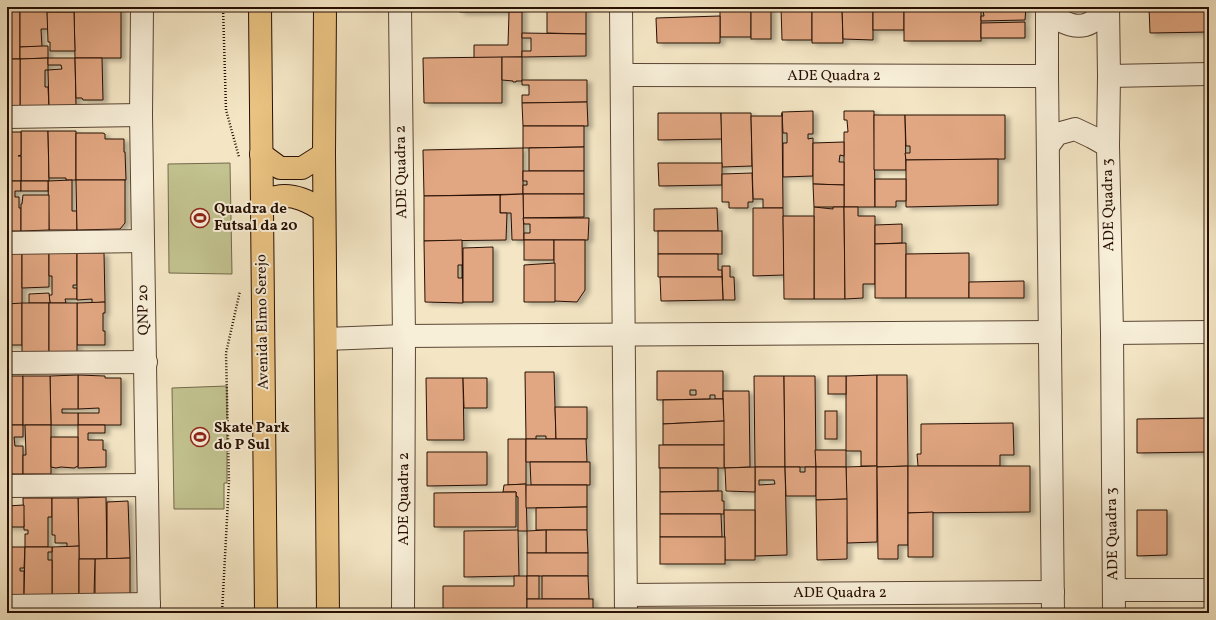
<svg xmlns="http://www.w3.org/2000/svg" width="1216" height="620" viewBox="0 0 1216 620" font-family="Vollkorn,serif">
<style>
.green{fill:#c2c390;stroke:#74694a}
.building{fill:#e1a782;stroke:#270f03;fill-rule:evenodd;filter:url(#shadow)}
.lines{fill:none;stroke-linecap:round;stroke-linejoin:round}
.minor-casing{stroke:#5a4534;stroke-width:24}
.major-casing{stroke:#270f03;stroke-width:24}
.path{stroke:#270f03;stroke-width:2.5;stroke-dasharray:1 2;stroke-linecap:butt}
.minor{stroke:#f8efd9;stroke-width:22}
.major{stroke:#eac382;stroke-width:22}
.labels{text-anchor:middle;dominant-baseline:central;stroke-width:4;stroke-linejoin:round;paint-order:stroke}
.street-label{font-size:15px;fill:#270f03;stroke:#f8efd9}
.poi-label{font-size:15px;font-weight:bold;fill:#270f03;stroke:#f8efd9;text-anchor:start}
</style>
<defs>
<filter id="shadow"><feDropShadow dx="4.5" dy="2.5" stdDeviation="2" flood-color="#0004"/></filter>
</defs>
<rect width="100%" height="100%" fill="#f4e6c5"/>
<filter id="stains"><feTurbulence type="fractalNoise" baseFrequency=".005" numOctaves="4"/><feColorMatrix values="0 0 0 0 .2 0 0 0 0 .09 0 0 0 0 .02 0 0 0 .5 -.17"/></filter>
<radialGradient id="worn" r=".72"><stop offset=".6" stop-color="#630" stop-opacity="0"/><stop offset="1" stop-color="#630" stop-opacity=".3"/></radialGradient>
<g class="green">
<path d="M230,163L232,274L169,273L168,164Z"/>
<path d="M227,386V483H224V509H174L172,388Z"/>
</g>
<g class="building">
<rect x="460" y="7" width="62" height="5"/>
<path d="M547,7H586V11L547,10Z"/>
<rect x="720" y="7" width="31" height="30"/>
<rect x="751" y="7" width="20" height="32"/>
<path d="M781,7H812V40H782Z"/>
<path d="M812,7H842L843,43H812Z"/>
<path d="M842,7H873V40L843,39Z"/>
<rect x="873" y="7" width="31" height="23"/>
<rect x="904" y="7" width="77" height="34"/>
<path d="M981,7H999V10H1002V7H1026L1025,20L981,21V16H984L983,11H981Z"/>
<path d="M1149,7H1209V32L1150,33Z"/>
<path d="M74,8H121V58H75Z"/>
<rect x="7" y="9" width="13" height="50"/>
<path d="M20,9H47L48,29H41L42,47H20Z"/>
<path d="M547,10L586,11V34L547,33Z"/>
<path d="M47,12H74L75,51H50V42H48Z"/>
<path d="M509,12H522V57L474,58V45H508Z"/>
<path d="M720,16V43H657L656,18Z"/>
<path d="M1025,22V38H981V23Z"/>
<path d="M522,33L586,34V56L522,57V51H531V38H522Z"/>
<path d="M42,46H48V58L20,59V47Z"/>
<path d="M502,57V103H424L423,58Z"/>
<path d="M502,57H522V81H516V82H513V81L502,80Z"/>
<path d="M48,58V70H45V87H48L49,107L20,108V59Z"/>
<path d="M48,58H75L76,106L49,107L48,70L62,69L61,65H48Z"/>
<path d="M75,58H102L103,100H83L82,98H76Z"/>
<rect x="7" y="59" width="13" height="50"/>
<path d="M522,80H587V102L522,103V95H529V85H522Z"/>
<path d="M587,102L588,126H523L522,103Z"/>
<path d="M813,111V134H808V139L813,138V176L783,177V143H787V133H783L782,112Z"/>
<path d="M844,111H874L875,207H844V132H848L847,120H844Z"/>
<path d="M658,113H721L722,139L658,140Z"/>
<path d="M721,113H751L752,166L722,167Z"/>
<path d="M782,113L783,208H763V199H753L751,116H782Z"/>
<path d="M874,115H905L906,170H874Z"/>
<path d="M905,115H1005V159L906,160L905,153H910V146H906Z"/>
<path d="M523,126H584V147L523,148Z"/>
<path d="M21,131H48L49,181H21Z"/>
<path d="M48,131H76V180H66V178H49Z"/>
<path d="M7,132H21V155L18,156H21V181H7Z"/>
<path d="M76,133H103L105,134V139H124V152H125L126,180H76Z"/>
<path d="M844,142V156L840,155L839,162H844V185L813,184V143Z"/>
<path d="M584,147V171H529V148Z"/>
<path d="M523,148V194L424,196L423,150Z"/>
<path d="M998,159V205L906,207V160Z"/>
<path d="M658,163H722V185L659,186Z"/>
<path d="M523,171H584V194H523V185H527V181H523Z"/>
<path d="M752,173L753,202H748V208H729V202H722V174Z"/>
<path d="M875,179H906V201H896V207H875Z"/>
<path d="M72,180V211H77V230H49L48,181Z"/>
<path d="M76,180H125V223L120,229L77,230Z"/>
<path d="M7,181H21V191H15V197H19V208H21V231H7Z"/>
<rect x="21" y="181" width="27" height="10"/>
<path d="M813,184L844,185V207H814Z"/>
<path d="M523,194H584V217L523,218Z"/>
<path d="M523,194L524,240H512L511,213H500V195Z"/>
<path d="M23,195H49V230L21,231V204H22Z"/>
<path d="M500,195V213H507L506,240L424,241V196Z"/>
<path d="M814,207L833,209V207H844L845,299H814Z"/>
<path d="M844,207H858V216H875V284H863V298L845,299Z"/>
<path d="M717,208L718,231H654V209Z"/>
<path d="M753,208H783L784,275L753,276Z"/>
<path d="M783,216H814V299H784Z"/>
<path d="M523,218H589L588,240H524V233H530V224H524Z"/>
<path d="M902,224V243L875,244V225Z"/>
<rect x="658" y="231" width="64" height="23"/>
<path d="M462,240L463,303L425,302L424,241ZM458,265H462V278H458Z"/>
<rect x="524" y="240" width="30" height="20"/>
<path d="M554,240H585V290L577,302L554,301Z"/>
<path d="M906,243V298H875V244Z"/>
<path d="M493,247V302H463V248Z"/>
<rect x="7" y="253" width="15" height="51"/>
<path d="M22,253H49V287L22,288Z"/>
<path d="M49,253H77V285H73V288H77V299H65L66,303H50L49,295H52V276H49Z"/>
<path d="M77,253H104L105,302L92,303V299L77,300Z"/>
<path d="M969,253V298H906V254Z"/>
<path d="M658,254H718V270H722V277H658Z"/>
<path d="M555,263V302H524V265Z"/>
<path d="M722,266H730V277H734L735,300H723Z"/>
<path d="M660,277H722L723,300L661,301Z"/>
<path d="M1024,281V298H969V282Z"/>
<path d="M49,293L50,303H29V294Z"/>
<path d="M105,302V313H103V331H105V345H77V303Z"/>
<path d="M22,303V345H7V304Z"/>
<path d="M22,303H49V352L22,353Z"/>
<rect x="49" y="303" width="28" height="49"/>
<path d="M657,371H723V399H715V395H710V399L657,400ZM690,390H696V395H690Z"/>
<path d="M525,372H554L556,439H546V436H536V439H526Z"/>
<path d="M1206,372H1209V418H1207Z"/>
<path d="M78,375L105,376V378H121V425H78V413H99V408L78,409Z"/>
<path d="M78,375V409H62V413H78V425H51L50,376Z"/>
<path d="M877,375V466H861V451H846V376Z"/>
<path d="M877,375H907L908,466L877,467Z"/>
<rect x="7" y="376" width="16" height="49"/>
<path d="M23,376H50L51,425H23Z"/>
<path d="M754,376H784L785,467H755Z"/>
<path d="M784,376H815L816,467H785Z"/>
<rect x="828" y="376" width="18" height="18"/>
<path d="M426,378H463L464,440H427Z"/>
<path d="M463,378H487V408H464Z"/>
<path d="M723,391H749L750,467L724,468Z"/>
<path d="M715,399H723L724,421L663,424V400Z"/>
<path d="M555,407H587V439H556Z"/>
<rect x="825" y="411" width="12" height="28"/>
<path d="M1207,418H1209V452L1137,453V419Z"/>
<path d="M724,421V445H663V424Z"/>
<path d="M1013,423L1014,455H1000V466H918L917,454H921V424Z"/>
<path d="M7,425H23V437H14L15,446H23V474H7Z"/>
<path d="M25,425H51V474H23V455H26Z"/>
<path d="M78,425H105V433H88V440H103V450H106V467L78,468Z"/>
<path d="M51,437H78V466L74,468L61,467L56,468L51,467Z"/>
<path d="M508,439H526V484L508,485Z"/>
<path d="M526,439H586L587,462H526Z"/>
<rect x="659" y="445" width="65" height="23"/>
<path d="M815,450H846V467H816Z"/>
<path d="M427,452H487V485L427,486Z"/>
<path d="M530,462H590V485H531Z"/>
<path d="M877,466V542L847,543L846,467Z"/>
<path d="M908,466V545H898V559H878L877,467Z"/>
<path d="M908,466H1030V512L908,513Z"/>
<path d="M755,467H785L787,555L755,556ZM759,480H774L775,484L759,485Z"/>
<path d="M755,467V492L726,491L725,468Z"/>
<path d="M785,467H800V472H805V467H816V496H786Z"/>
<path d="M816,467H846L847,499L816,500Z"/>
<path d="M660,468H718V491L660,492Z"/>
<path d="M526,484L527,531H518V497L516,496V492H503L504,485Z"/>
<path d="M526,485H587V507L526,508Z"/>
<path d="M722,491V501H724V514H660V492Z"/>
<path d="M516,492V527H434V493Z"/>
<path d="M106,497L107,559H79L78,498Z"/>
<path d="M23,498H52V517H48V547H25V534H28V530H24Z"/>
<path d="M52,498H78L79,546L67,547V543H55V535H52Z"/>
<path d="M847,499V559L817,560L816,500Z"/>
<path d="M128,501L130,558L107,559V502Z"/>
<path d="M24,505V527H7V506Z"/>
<path d="M587,507V530H536V508Z"/>
<path d="M724,510H755V560H725Z"/>
<path d="M1137,510H1167V555L1137,556Z"/>
<path d="M933,512V557H908V513Z"/>
<path d="M660,514H721L722,537H660Z"/>
<path d="M518,530L519,576L464,577V531Z"/>
<path d="M546,530H587L588,553H546Z"/>
<path d="M546,530V553H527V531Z"/>
<rect x="660" y="537" width="65" height="27"/>
<path d="M79,546V597H52V547Z"/>
<path d="M7,547H25L24,568H20V571H24V596H7Z"/>
<path d="M25,547H52V552H48V560H52V597H24Z"/>
<rect x="527" y="553" width="61" height="23"/>
<path d="M130,558V595L95,596V559Z"/>
<path d="M79,559H95L94,596L79,597Z"/>
<path d="M514,576H527V613H443V586H514Z"/>
<rect x="527" y="576" width="12" height="23"/>
<path d="M542,576H588L589,599H542Z"/>
<rect x="527" y="599" width="66" height="14"/>
</g>
<g class="lines">
<g class="minor-casing">
<g id="minor">
<path d="M142,7L141,115L149,613"/>
<path d="M400,7L404,336L403,613"/>
<path d="M621,7L626,613"/>
<path d="M1047,7V76L1053,613"/>
<path d="M1108,7L1109,76L1108,146L1112,333L1114,613"/>
<path d="M1047,14C1059,20 1076,31 1090,23C1096,20 1102,14 1108,9"/>
<path d="M622,75L1047,76"/>
<path d="M1109,76L1209,74"/>
<path d="M7,117L141,115"/>
<path d="M1048,146L1057,134L1075,129L1092,137L1108,146"/>
<path d="M7,243L143,241"/>
<path d="M1112,333L1209,332"/>
<path d="M326,339L404,336L1050,332"/>
<path d="M7,363L146,362"/>
<path d="M7,486L147,485"/>
<path d="M1114,590H1209"/>
<path d="M626,595L1053,592"/>
<path d="M7,606L149,604"/>
</g>
</g>
<g class="major-casing">
<g id="major">
<path d="M260,7L266,613"/>
<path d="M325,7L324,154L328,613"/>
<path d="M261,154L280,168H302L324,154"/>
<path d="M262,205C266,203 271,198 276,197C294,193 310,202 324,211"/>
</g>
</g>
<g class="path">
<path d="M223,7L226,110L239,157"/>
<path d="M222,613L229,481L226,353L240,291"/>
</g>
<use href="#minor" class="minor"/>
<use href="#major" class="major"/>
</g>
<defs>
<g id="stadium-ring" transform="scale(1)"><circle r="9.5" fill="#f8efd9" stroke="#8f2418" stroke-width="1.5"/><path d="M0-5a6.5 5 0 1 0 0 10a6.5 5 0 1 0 0-10ZM-3.5-1.8h7v3.6h-7Z" fill="#8f2418"/></g>
</defs>
<g fill-rule="evenodd">
<use href="#stadium-ring" x="200" y="218"/>
<use href="#stadium-ring" x="200" y="437"/>
</g>
<g class="labels">
<g class="street-label">
<text x="834" y="76">ADE Quadra 2</text>
<text transform="translate(402 172) rotate(-91)">ADE Quadra 2</text>
<text transform="translate(1109 205) rotate(-91)">ADE Quadra 3</text>
<text transform="translate(144 310) rotate(-91)">QNP 20</text>
<text transform="translate(263 322) rotate(-91)">Avenida Elmo Serejo</text>
<text transform="translate(404 499) rotate(-90)">ADE Quadra 2</text>
<text transform="translate(1113 534) rotate(-91)">ADE Quadra 3</text>
<text x="840" y="593">ADE Quadra 2</text>
</g>
<g class="poi-label">
<text x="214" y="209">Quadra de<tspan x="214" dy="17">Futsal da 20</tspan></text>
<text x="214" y="428">Skate Park<tspan x="214" dy="17">do P Sul</tspan></text>
</g>
</g>
<rect width="1216" height="620" fill="none" stroke="#f4e6c5" stroke-width="24"/>
<rect x="8" y="8" width="1200" height="604" fill="none" stroke="#270f03" stroke-width="2"/>
<rect x="12" y="12" width="1192" height="596" fill="none" stroke="#270f03"/>
<rect width="100%" height="100%" filter="url(#stains)"/>
<rect width="100%" height="100%" fill="url(#worn)"/>
</svg>
